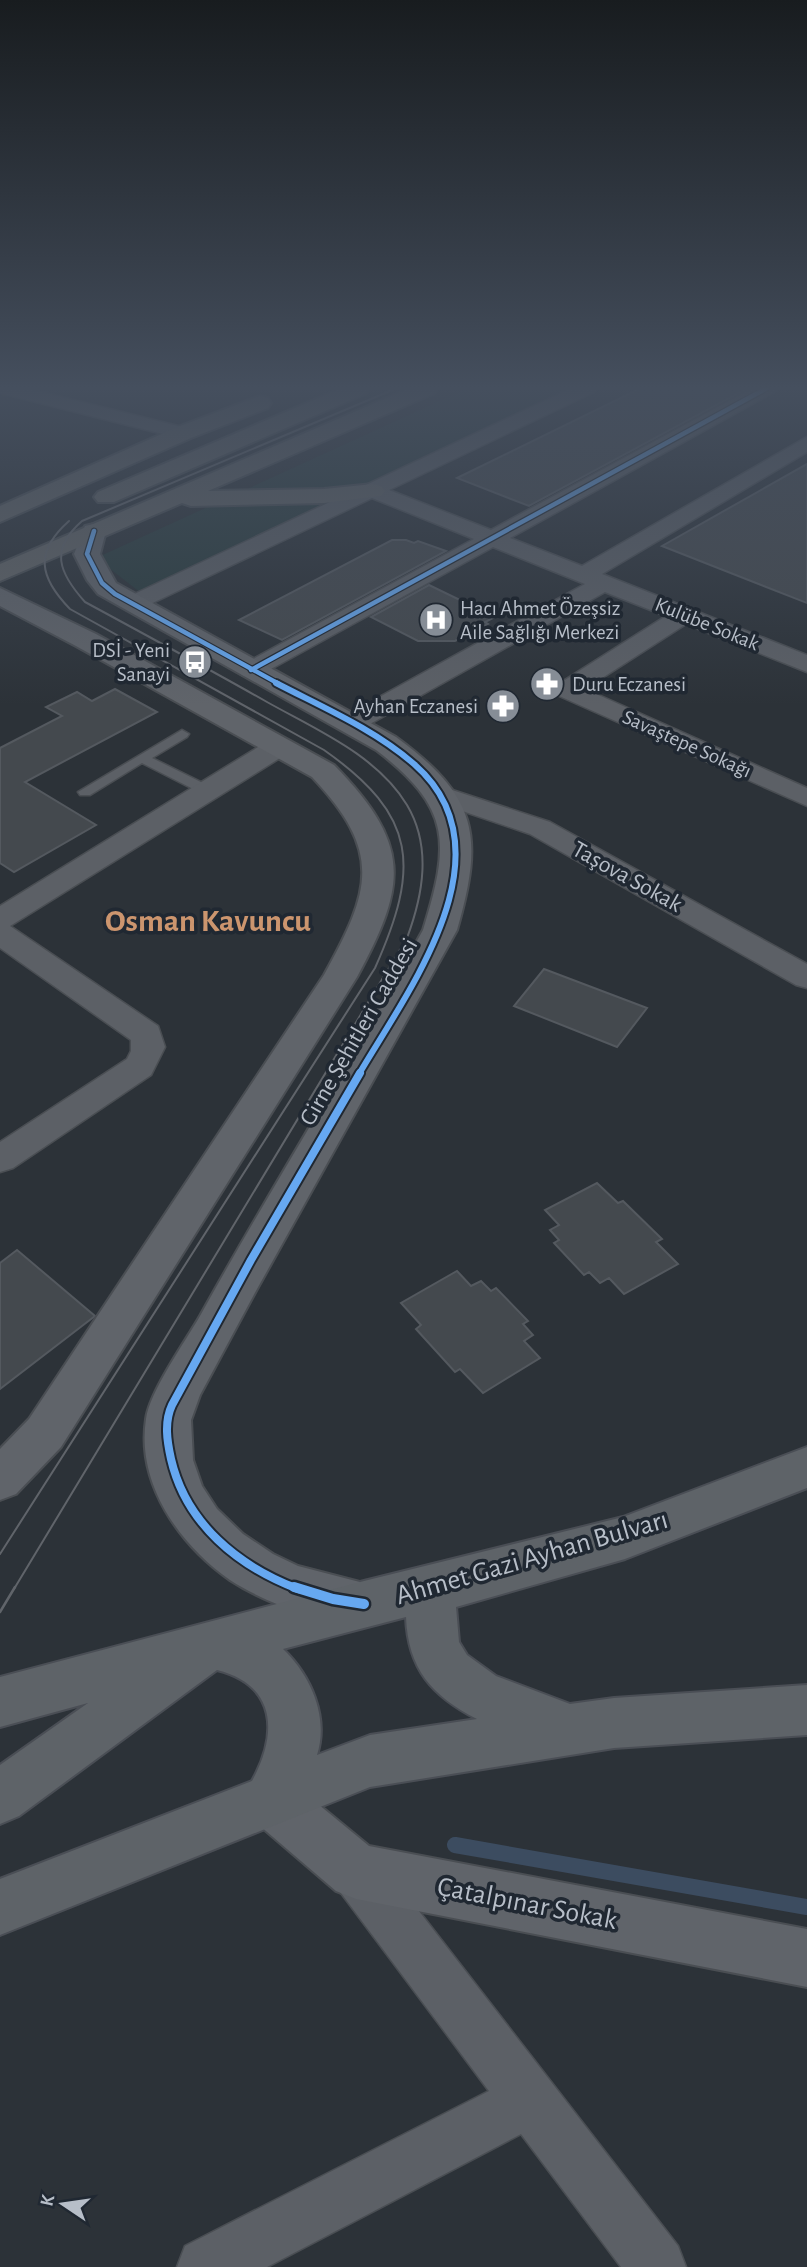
<svg xmlns="http://www.w3.org/2000/svg" width="807" height="2267" viewBox="0 0 807 2267" font-family="'Alegreya Sans',sans-serif">
<style>
.green{fill:#2a3c3e}
.lines{fill:none;stroke-linecap:round;stroke-linejoin:round}
.stream{stroke:#3c4c60;stroke-width:16}
.building{fill:#44494e;stroke:#54595f;stroke-width:2}
.lane-casing{stroke:#4a4e53;stroke-width:3}
.street-casing{stroke:#4a4e53;stroke-width:3}
.secondary-casing{stroke:#4a4e53;stroke-width:4}
.primary-casing{stroke:#4a4e55;stroke-width:4}
.highway-casing{stroke:#494e53;stroke-width:4}
.lane{fill:#5c6066;fill-rule:evenodd}
.street{fill:#5c6066;fill-rule:evenodd}
.secondary{fill:#60646a;fill-rule:evenodd}
.primary{fill:#5e6368;fill-rule:evenodd}
.highway{fill:#616466;fill-rule:evenodd}
.tram-far1{stroke:#60646a;stroke-width:2}
.tram{stroke:#60646a;stroke-width:2.5}
.cycleway-far3-casing{stroke:#202832;stroke-width:7}
.cycleway-far2-casing{stroke:#202832;stroke-width:10}
.cycleway-far1-casing{stroke:#202832;stroke-width:12}
.cycleway-casing{stroke:#202832;stroke-width:15}
.cycleway-far3{stroke:#66a8f1;stroke-width:4.5}
.cycleway-far2{stroke:#66a8f1;stroke-width:6}
.cycleway-far1{stroke:#66a8f1;stroke-width:8}
.cycleway{stroke:#66a8f1;stroke-width:10}
.labels{text-anchor:middle;dominant-baseline:central;stroke-width:7;stroke-linejoin:round;paint-order:stroke}
.far-poi-label{font-size:21px;fill:#b7bec8;stroke:#202832;text-anchor:start}
.far-street-label{font-size:21px;fill:#b7bec8;stroke:#202832}
.street-label{font-size:24px;fill:#b7bec8;stroke:#202832}
.near-street-label{font-size:28px;fill:#b7bec8;stroke:#202832}
.district-label{font-size:32px;font-weight:bold;fill:#cc956e;stroke:#202832}
</style>
<rect width="100%" height="100%" fill="#2c3238"/>
<path class="green" d="M468,388H576L141,593L96,558Z"/>
<g class="lines">
<path class="stream" d="M455,1845L807,1907"/>
</g>
<g class="building">
<path d="M641,388H748L529,506L457,478Z"/>
<path d="M807,464V603L662,546Z"/>
<path d="M392,540H406L414,543L418,541L446,551L282,640L239,620Z"/>
<path d="M429,585L495,617L485,622L488,624L455,641H418L371,617Z"/>
<path d="M115,689L157,712L25,782L96,825L14,872L0,863V748L62,716L46,707L77,692L92,701Z"/>
<path d="M544,969L647,1008L617,1047L514,1006Z"/>
<path d="M597,1183L618,1203L623,1201L662,1239L656,1242L678,1264L624,1294L609,1278L600,1283L589,1272L584,1275L554,1243L559,1240L550,1230L559,1225L545,1210Z"/>
<path d="M17,1250L95,1316L0,1389V1263Z"/>
<path d="M457,1271L471,1286L481,1281L491,1291L496,1288L528,1321L523,1324L533,1335L524,1341L540,1358L483,1393L460,1369L455,1372L416,1329L421,1325L401,1303Z"/>
</g>
<g class="lines">
<g class="lane-casing">
<path id="lane" d="M182,730L189,734L187,737L152,758L213,788V794H203L142,763L90,795H80L78,792Z"/>
</g>
<g class="street-casing">
<g id="street">
<path d="M0,388H25L190,429L193,433L190,437L183,439L0,393Z"/>
<path d="M572,388H597L594,392L389,490L491,530L753,388H776L774,392L510,538L582,566L807,437V452L602,574L807,655V672L686,624L585,689L807,788V806L557,695L553,690L557,685L666,616L605,592L361,729L352,731L343,729L339,723L343,717L585,584L493,547L260,675L251,678L242,675L238,670L242,665L474,539L372,498L142,608L134,610L126,608L122,603L126,598Z"/>
<path d="M278,739L288,741L291,747L288,753L10,926L158,1026L165,1047L151,1075L13,1168L0,1172V1142L127,1059L131,1051V1040L0,948V906L268,741Z"/>
<path d="M440,786L550,822L807,964V988L796,985L530,834L430,800L426,794L430,788Z"/>
<path d="M356,1846L374,1853L678,2246L686,2267H621L521,2134L267,2267H177L185,2246L489,2091L338,1889L331,1871L338,1853Z"/>
</g>
</g>
<g class="secondary-casing">
<g id="secondary">
<path d="M94,524L103,526L106,531L100,554L116,583L396,737C478,797 484,836 457,930L257,1289L200,1395L191,1420L193,1460L202,1486L217,1509L243,1534L273,1554L298,1566L379,1587L387,1603L379,1619C373,1621 366,1626 359,1625C321,1624 262,1601 230,1580C180,1545 136,1484 146,1419C150,1391 185,1342 200,1316C272,1186 352,1060 423,930C450,843 452,808 376,750L98,594L87,580L74,554L85,526Z"/>
<path d="M0,588L96,634L334,765C411,844 408,883 357,977L61,1447L16,1494L0,1500V1449L29,1419L324,975C371,890 383,852 312,777L76,646L0,606Z"/>
<path d="M271,1773L290,1781L369,1846L807,1929V1987L356,1899L336,1891L252,1819L244,1800L252,1781Z"/>
</g>
</g>
<g class="primary-casing">
<path id="primary" d="M807,1447V1488L625,1559L456,1607L459,1642L467,1655L496,1676L570,1704L614,1698L807,1685V1735L614,1748L370,1787L0,1935V1879L252,1781C278,1734 277,1685 217,1670L19,1816L0,1824V1765L88,1703L0,1727V1677L364,1581L623,1517ZM406,1617C408,1669 432,1696 477,1719L370,1735L317,1755C329,1717 311,1676 283,1649Z"/>
</g>
<g class="highway-casing">
<g id="highway">
<path d="M342,388H370L367,393L114,502H98L94,497L98,492Z"/>
<path d="M410,388H438L435,393L208,491L324,489L373,484L381,486L385,491L381,496L324,503L191,506L182,503L0,581V564Z"/>
<path d="M260,396L268,398L271,403L268,408L191,438L0,522V506L175,428Z"/>
</g>
</g>
<use href="#lane" class="lane"/>
<use href="#street" class="street"/>
<use href="#secondary" class="secondary"/>
<use href="#primary" class="primary"/>
<use href="#highway" class="highway"/>
<g class="tram-far1">
<path d="M0,1554L375,968C420,867 418,816 324,750L70,609C39,577 34,552 69,521"/>
<path d="M14,1589L407,938C423,895 432,847 407,805C377,755 315,729 267,702C207,668 146,635 85,602C59,573 49,550 82,521L397,388"/>
</g>
<path class="tram" d="M0,1612L15,1587"/>
<g class="cycleway-far3-casing">
<g id="cycleway-far3">
<path d="M94,531L87,554L102,583L115,594L279,684"/>
<path d="M251,670L767,388"/>
</g>
</g>
<g class="cycleway-far2-casing">
<path id="cycleway-far2" d="M276,683C322,707 374,729 414,764C514,851 409,989 359,1074"/>
</g>
<g class="cycleway-far1-casing">
<path id="cycleway-far1" d="M298,1589C238,1566 186,1524 171,1459C167,1441 164,1422 172,1405L251,1260L360,1073"/>
</g>
<g class="cycleway-casing">
<path id="cycleway" d="M294,1587L333,1599L364,1604"/>
</g>
<use href="#cycleway-far3" class="cycleway-far3"/>
<use href="#cycleway-far2" class="cycleway-far2"/>
<use href="#cycleway-far1" class="cycleway-far1"/>
<use href="#cycleway" class="cycleway"/>
</g>
<linearGradient id="sky" x2="0" y2="1"><stop stop-color="#181c1f"/><stop offset="0.55" stop-color="#454f5e"/><stop offset="1" stop-color="#454f5e" stop-opacity="0"/></linearGradient>
<rect width="807" height="705" fill="url(#sky)"/>
<defs>
<g id="hospital-disc" transform="scale(1.75)"><circle r="9.5" fill="#868d96" stroke="#202832"/><path d="M-5-5h3v3.5h4V-5h3V5h-3V1.5h-4V5h-3Z" fill="#fff"/></g>
<g id="bus-disc" transform="scale(1.75)"><circle r="9.5" fill="#868d96" stroke="#202832"/><path d="M-5-6H5V4H4V6H2V4H-2V6H-4V4H-5ZM-3.5-4V0h7V-4ZM-3.5 1.2v1.5H-2V1.2ZM2 1.2v1.5H3.5V1.2Z" fill="#fff"/></g>
<g id="pharmacy-disc" transform="scale(1.75)"><circle r="9.5" fill="#868d96" stroke="#202832"/><path d="M-2-6h4v4h4v4h-4v4h-4v-4h-4v-4h4Z" fill="#fff"/></g>
</defs>
<g fill-rule="evenodd">
<use href="#hospital-disc" x="436" y="620"/>
<use href="#bus-disc" x="195" y="662"/>
<use href="#pharmacy-disc" x="547" y="684"/>
<use href="#pharmacy-disc" x="503" y="706"/>
</g>
<g class="labels">
<g class="far-poi-label">
<text x="460" y="608">Hacı Ahmet Özeşsiz<tspan x="460" dy="24">Aile Sağlığı Merkezi</tspan></text>
<text x="170" y="650" text-anchor="end">DSİ - Yeni<tspan x="170" dy="24">Sanayi</tspan></text>
<text x="572" y="684">Duru Eczanesi</text>
<text x="478" y="706" text-anchor="end">Ayhan Eczanesi</text>
</g>
<g class="far-street-label">
<text transform="translate(707 624) rotate(22)">Kulübe Sokak</text>
<text transform="translate(687 744) rotate(24)">Savaştepe Sokağı</text>
</g>
<g class="street-label">
<text transform="translate(627 877) rotate(29)">Taşova Sokak</text>
<text transform="translate(359 1032) rotate(-60)">Girne Şehitleri Caddesi</text>
</g>
<g class="near-street-label">
<text transform="translate(532 1558) rotate(-16)">Ahmet Gazi Ayhan Bulvarı</text>
<text transform="translate(527 1904) rotate(11)">Çatalpınar Sokak</text>
</g>
<g class="district-label">
<text x="208" y="921">Osman Kavuncu</text>
</g>
</g>
<g transform="translate(63 2204) rotate(283)" stroke="#202832" stroke-width="5" paint-order="stroke">
<path d="M0-5L12 26L0 18L-12 26Z" fill="#b7bec8"/>
<text y="-10" font-size="19" font-weight="bold" text-anchor="middle" fill="#b7bec8">K</text>
</g>
</svg>
